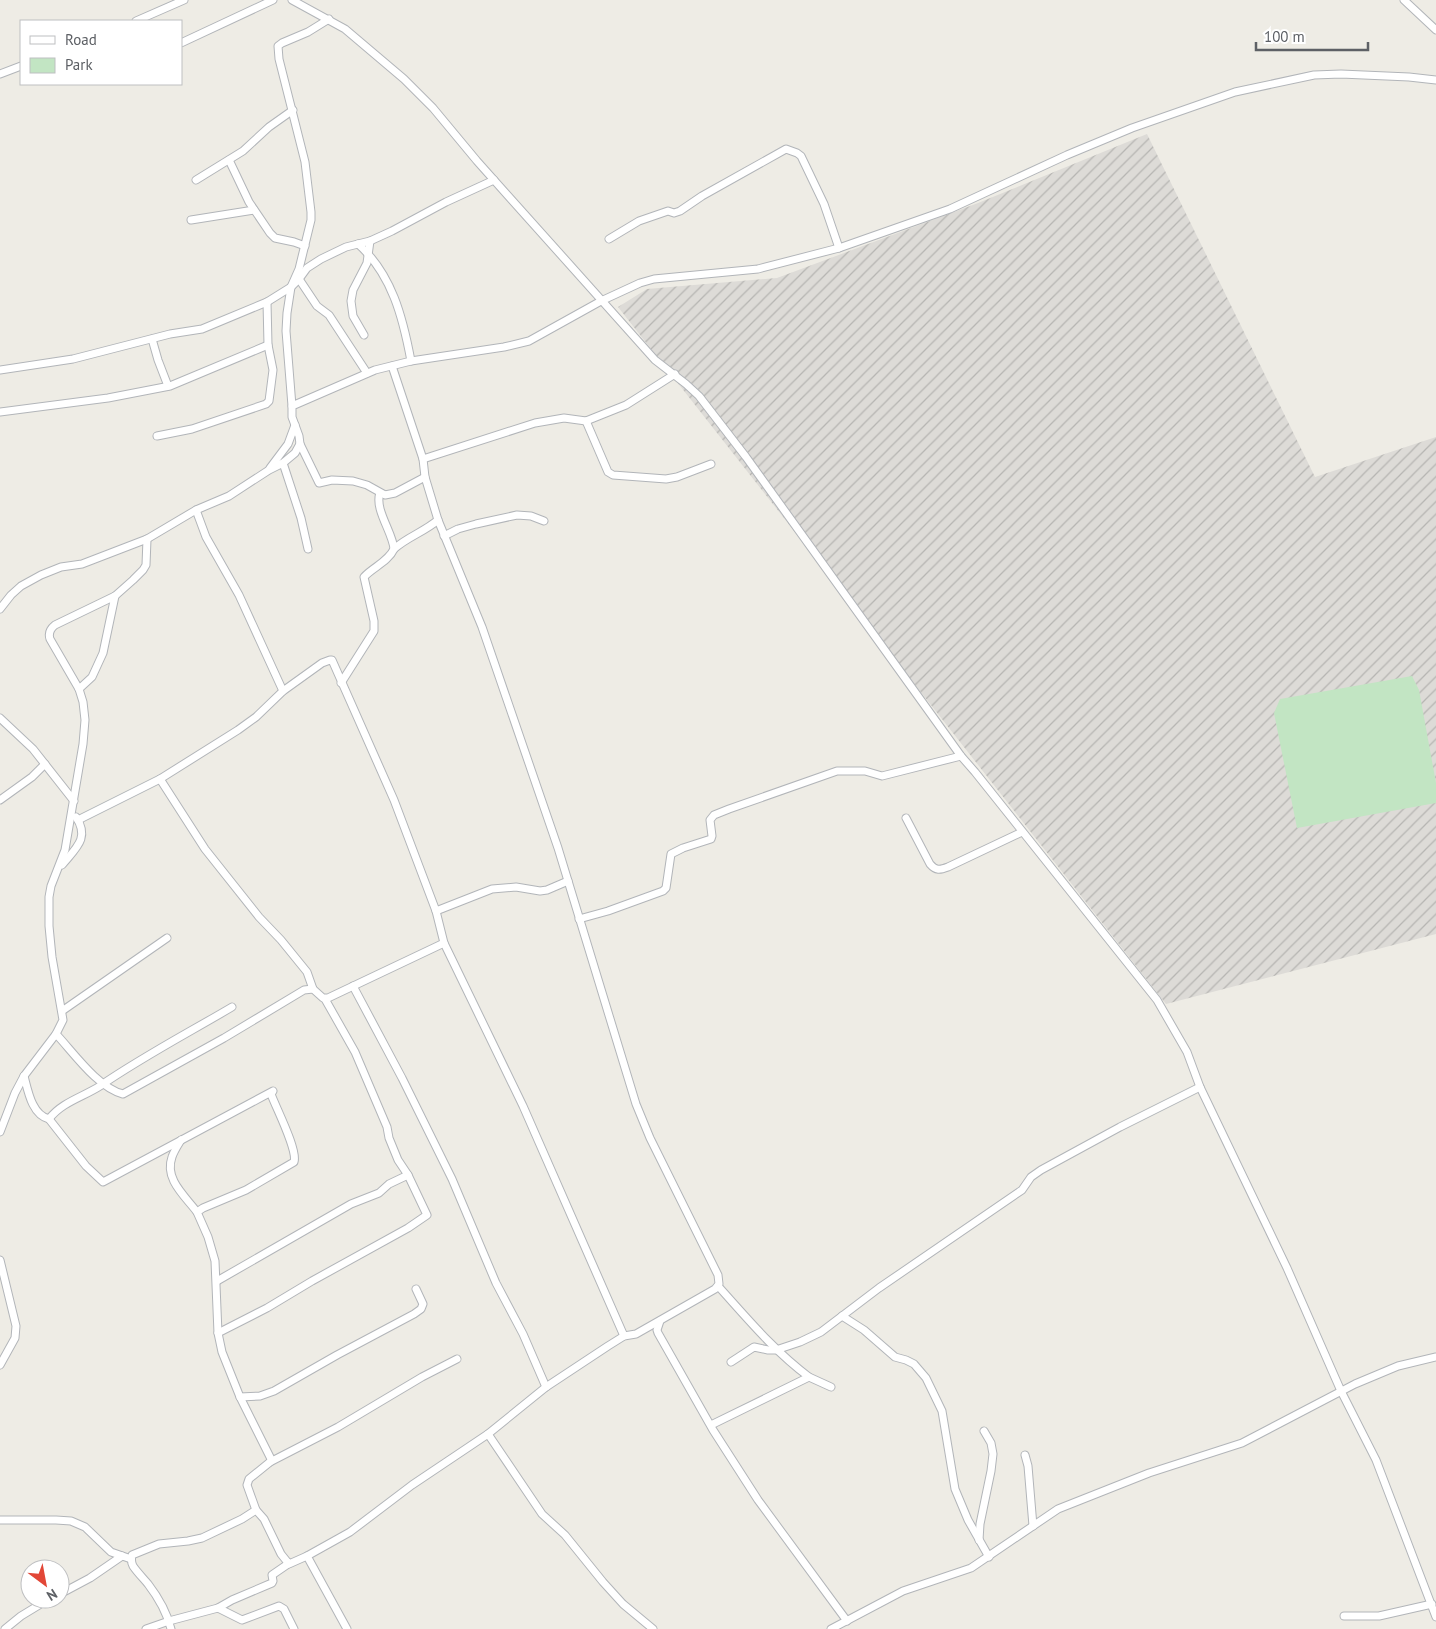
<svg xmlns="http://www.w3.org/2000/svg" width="1436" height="1629" viewBox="0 0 1436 1629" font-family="'PT Sans',sans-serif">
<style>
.industrial{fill:url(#industrial-furrows)}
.green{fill:#c2e5c3}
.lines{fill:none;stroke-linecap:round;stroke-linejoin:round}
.minor-casing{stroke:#b2b5b9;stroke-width:9}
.minor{stroke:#fff;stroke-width:7}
</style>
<defs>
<pattern id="industrial-furrows" width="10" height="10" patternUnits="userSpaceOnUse" patternTransform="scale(1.25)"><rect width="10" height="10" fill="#dddbd7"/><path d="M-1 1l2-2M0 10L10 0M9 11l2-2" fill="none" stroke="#b6b5b2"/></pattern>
</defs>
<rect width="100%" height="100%" fill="#eeece5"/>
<path class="industrial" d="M1147,134L1315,477L1436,437V934L1166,1004L618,307L647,289L777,278L978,203Z"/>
<path class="green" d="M1412,676L1419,690L1436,783V803L1297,828L1274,713L1280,699Z"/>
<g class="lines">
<g class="minor-casing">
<g id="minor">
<path d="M292,0L345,29L404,79L433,108L477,161L655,360L686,384L699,396L746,457L961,756L975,772L1157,1000L1187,1052L1200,1087L1287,1268L1341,1391L1376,1460L1436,1617"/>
<path d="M1404,0L1436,30"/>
<path d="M136,21L184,0"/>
<path d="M181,43L273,0"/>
<path d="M0,74L21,66"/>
<path d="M229,160L249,202L270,233L275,238L294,242L305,246"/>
<path d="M196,180L243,151L269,127L293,110"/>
<path d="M191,220L254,210"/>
<path d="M609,239L639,221L668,211L674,213L680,211L702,196L786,149L797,153L801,156L824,204L839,248"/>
<path d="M358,244C392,274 403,318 411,361"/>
<path d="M299,279L317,306L329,315L367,373"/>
<path d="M364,335L353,316L351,301L353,290L367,263L370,241"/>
<path d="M152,339L158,360L168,386"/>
<path d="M0,370L73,359L170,334L202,329L267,302L291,287L299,279L307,268L321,259L346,247L370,241L392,231L446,202L494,180"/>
<path d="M292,406L286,331L287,313L291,287L299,269L311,220V212L305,162L279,59L278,46L282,43L308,32L329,19"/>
<path d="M0,412L108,398L170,386L268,345"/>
<path d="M586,421L608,472L613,475L666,479L677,477L711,464"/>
<path d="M157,436L192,429L266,404L269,401L273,370L268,345L267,302"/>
<path d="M300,444L319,483L332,480L353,481L367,485L385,495L395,493L425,477"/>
<path d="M423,459L535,423L564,418L586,421L626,405L675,374"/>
<path d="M283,463L301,518L308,549"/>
<path d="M270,468L288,444L295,425"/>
<path d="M196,510L206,537L239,595L283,691"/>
<path d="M444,536L458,529L476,524L517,515L531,516L544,521"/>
<path d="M394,549C407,537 424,532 438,520"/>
<path d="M0,609L11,595L21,586L41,575L61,567L82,564L147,539L196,510L229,496L269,470L283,463L295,453L300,444L299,436L292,417V406L375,370L411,361L504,347L529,341L601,301L640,283L654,279L758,269L839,248L950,209L1067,155L1132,128L1235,92L1314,75L1341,74L1409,77L1436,80"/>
<path d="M341,683L374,631V621L364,577C373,567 388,562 394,549C393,533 374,509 380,493"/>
<path d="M79,689L92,677L103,653L115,596"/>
<path d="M0,718L33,749L74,801"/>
<path d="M160,779L205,849L259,917L281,940L307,972L313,989"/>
<path d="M0,800L32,777L45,764"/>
<path d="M906,818L930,864C936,871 940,870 948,867L1022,832"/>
<path d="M78,820L160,779L238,730L256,717L283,691L322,663L330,660H332L394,800L436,911L444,943L523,1106L624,1336"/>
<path d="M62,865C76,848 90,838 76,817"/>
<path d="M436,911L492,889L516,887L540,891L547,890L568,881"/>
<path d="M579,919L608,911L663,891L666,888L671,854L683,848L711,839L712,836L710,820L714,815L729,809L837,771H865L882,776L961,756"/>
<path d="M353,986L402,1078L452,1179L496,1283L523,1334L546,1387"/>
<path d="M62,1011L167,938"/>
<path d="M56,1034C73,1052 98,1088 123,1094L224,1038L304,990L313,989L323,998H328L444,943"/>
<path d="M24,1076C28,1091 32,1115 49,1119L86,1166L103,1182L273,1091L271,1094C276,1108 298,1150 294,1162L246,1190L203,1208L197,1212L208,1237L215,1261L218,1333L222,1352L240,1397L271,1459L270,1462L249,1479L247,1485L256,1510L264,1519L281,1554L289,1564L307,1556L350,1532L412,1485L488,1434L546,1387L608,1346L624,1336L636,1334L715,1289L719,1284L718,1275L650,1138L636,1104L558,848L482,627L438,520L425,477L423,459L392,366"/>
<path d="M49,1119C62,1102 83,1097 100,1086C142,1057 188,1033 232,1007"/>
<path d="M0,1132L15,1093L24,1076L56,1034L63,1020L52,957L49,926V897L51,886L65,850L83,744L85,720L83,702L79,689L50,639C48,633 50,629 55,625L115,596L133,580L143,570L146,565L147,539"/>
<path d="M181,1140C178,1145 174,1151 172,1157C164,1179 185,1196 197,1212"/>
<path d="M0,1260L16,1326L15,1338L0,1365"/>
<path d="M217,1281L351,1204L379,1193L389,1184L408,1175"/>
<path d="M718,1286C747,1318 774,1351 809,1377"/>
<path d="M842,1316L864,1330L895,1357L906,1360L914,1364L926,1378L942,1411L955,1489L968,1520L989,1557"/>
<path d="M660,1321L657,1330L658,1333L713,1430L758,1500L847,1621"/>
<path d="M218,1333L267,1308L312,1281L408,1228L427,1215L408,1175L398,1160L389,1138L387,1127L355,1052L325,999"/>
<path d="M731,1362L754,1347L768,1350H776L800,1342L821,1332L879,1288L1022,1190L1031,1177L1041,1170L1120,1127L1200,1087"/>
<path d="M240,1397L260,1396L274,1391L337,1355L414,1314L421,1309L423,1304L416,1289"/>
<path d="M711,1425L809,1377L831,1387"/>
<path d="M488,1434L542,1514L565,1535L603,1582L623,1604L653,1629"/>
<path d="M1025,1455L1028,1466L1033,1526"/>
<path d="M270,1462L338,1427L422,1377L457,1359"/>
<path d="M0,1520H56L71,1521L85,1527L111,1552L131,1559"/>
<path d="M979,1540L980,1524L991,1471L993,1454L991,1443L984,1431"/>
<path d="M307,1556L347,1629"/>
<path d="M60,1594L90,1578L122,1556"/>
<path d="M218,1608L232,1600L272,1583L273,1581L272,1575L288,1564"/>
<path d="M1344,1616H1379L1432,1604"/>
<path d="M5,1629L21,1616L49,1599"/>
<path d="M146,1629L169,1621L218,1608L242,1620L279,1606L284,1609L294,1629"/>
<path d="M171,1629C167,1613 158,1597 148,1584C143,1578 137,1572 133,1566C131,1562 131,1559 132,1555L159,1544L188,1541L202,1538L242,1519L256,1510"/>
<path d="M831,1629L903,1591L971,1568L1058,1509L1149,1473L1242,1443L1355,1384L1398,1366L1436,1357"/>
</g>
</g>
<use href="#minor" class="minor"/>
</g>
<rect x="20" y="20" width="162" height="65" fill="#ffffff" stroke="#bebfc1"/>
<rect x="30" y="36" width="25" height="8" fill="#ffffff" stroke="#bebfc1"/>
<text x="65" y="45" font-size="15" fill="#5d6065">Road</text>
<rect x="30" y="58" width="25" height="15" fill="#c2e5c3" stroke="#bebfc1"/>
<text x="65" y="70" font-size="15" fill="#5d6065">Park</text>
<g transform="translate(45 1584) rotate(148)"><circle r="24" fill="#ffffff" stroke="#bebfc1"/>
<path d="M0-4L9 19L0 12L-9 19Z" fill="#e24737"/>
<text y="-8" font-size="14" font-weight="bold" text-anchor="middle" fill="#5d6065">N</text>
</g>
<path d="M1256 42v8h112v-8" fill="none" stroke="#5d6065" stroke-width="2.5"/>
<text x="1264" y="42" font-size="15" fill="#5d6065" stroke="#ffffff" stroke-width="4" paint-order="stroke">100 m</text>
</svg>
